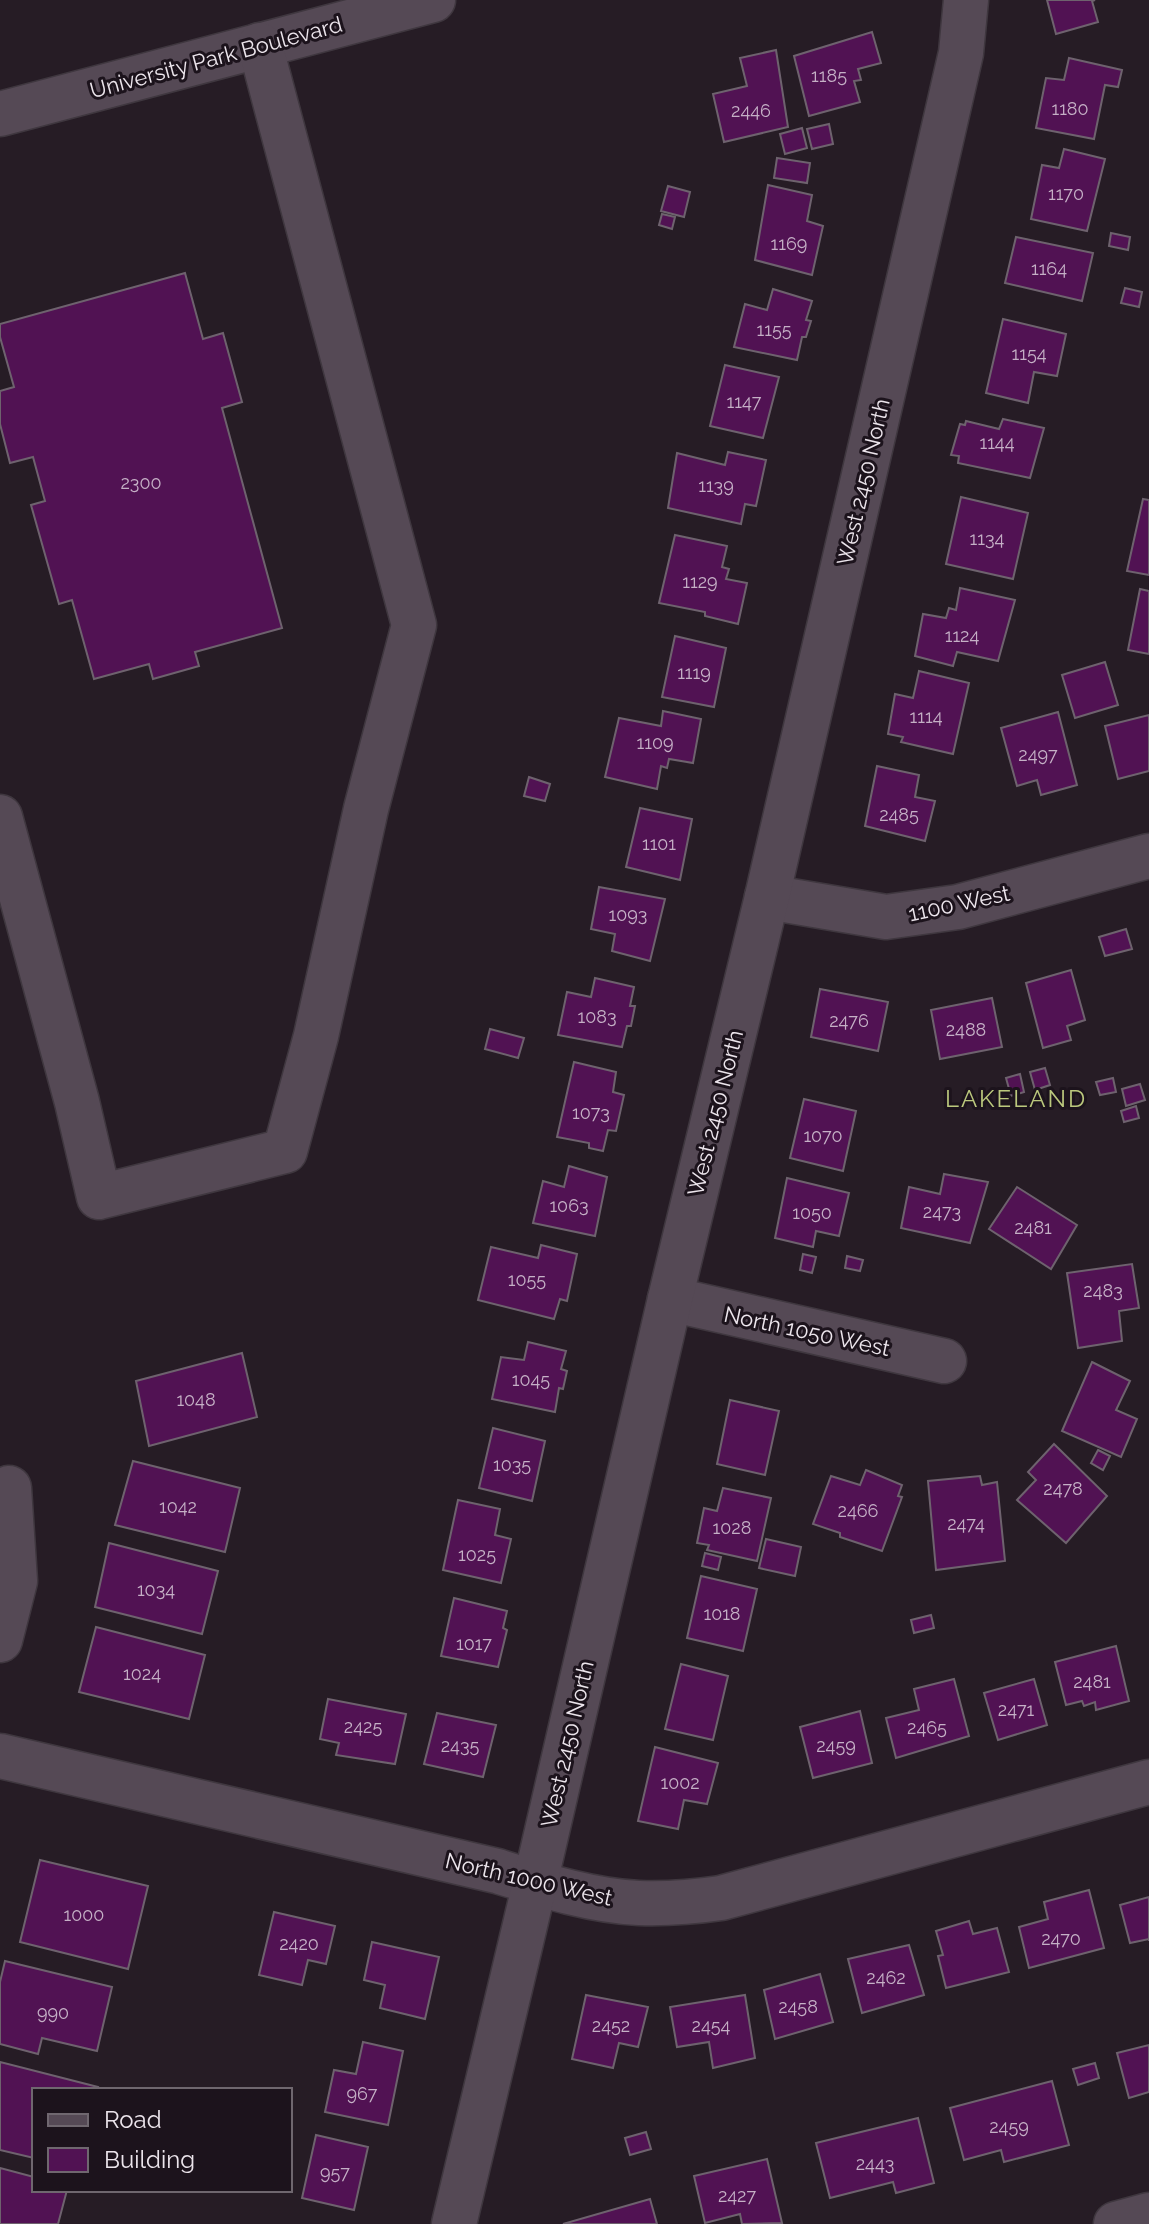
<svg xmlns="http://www.w3.org/2000/svg" width="1149" height="2224" viewBox="0 0 1149 2224" font-family="Raleway,sans-serif">
<style>
.building{fill:#511253;stroke:#6e626e;stroke-width:2}
.lines{fill:none;stroke-linecap:round;stroke-linejoin:round}
.minor-casing{stroke:#3f373f;stroke-width:47}
.minor{stroke:#554955;stroke-width:44}
.labels{text-anchor:middle;dominant-baseline:central;stroke-width:6;stroke-linejoin:round;paint-order:stroke}
.number-label{font-size:18px;fill:#c5b0c6}
.street-label{font-size:22px;fill:#ece5ec;stroke:#1c131c}
.neighbourhood-label{font-size:24px;letter-spacing:2px;fill:#bbc87d;stroke:#1c131c}
</style>
<rect width="100%" height="100%" fill="#261c25"/>
<g class="building">
<path d="M1047,0H1095L1092,1L1098,22L1056,34Z"/>
<path d="M872,32L881,63L858,69L861,80L854,81L860,102L809,116L794,56Z"/>
<path d="M776,50L788,127L724,142L713,94L747,86L740,58Z"/>
<path d="M1069,58L1122,70L1118,87L1105,85L1094,139L1036,128L1046,78L1064,80Z"/>
<path d="M829,124L833,144L812,149L807,129Z"/>
<path d="M802,128L807,148L785,154L780,134Z"/>
<path d="M1064,149L1105,159L1087,231L1031,219L1042,165L1059,168Z"/>
<path d="M777,158L810,163L807,183L774,178Z"/>
<path d="M768,185L812,195L807,221L823,226L812,275L755,260Z"/>
<path d="M668,186L690,192L684,217L661,211Z"/>
<path d="M662,214L675,217L672,229L659,225Z"/>
<path d="M1111,233L1130,237L1128,250L1109,246Z"/>
<path d="M1016,237L1093,253L1082,301L1005,283Z"/>
<path d="M185,273L203,339L223,333L242,402L222,408L282,628L195,652L199,666L153,679L149,664L94,679L72,600L59,604L31,505L45,501L33,457L10,463L0,424V391L14,387L0,337V324Z"/>
<path d="M1125,288L1142,292L1139,307L1121,303Z"/>
<path d="M773,289L812,301L806,320L811,321L806,337H802L797,360L734,347L745,304L767,310Z"/>
<path d="M1003,319L1066,334L1057,376L1034,372L1028,403L986,393Z"/>
<path d="M725,365L779,377L763,438L710,426Z"/>
<path d="M1003,419L1044,428L1030,478L958,463L959,456L951,455L960,424L965,425L966,421L999,429Z"/>
<path d="M728,452L766,460L756,506L745,504L741,524L668,508L677,453L725,465Z"/>
<path d="M961,497L1028,513L1013,579L946,564Z"/>
<path d="M1143,499L1149,500V575L1127,571Z"/>
<path d="M675,535L727,546L722,567L729,569L726,579L747,583L738,624L705,616V612L659,603Z"/>
<path d="M960,588L1015,600L998,661L957,652L953,666L915,656L923,614L946,618L949,608L956,610Z"/>
<path d="M1140,589L1149,591V654L1128,650Z"/>
<path d="M675,636L726,648L714,707L662,697Z"/>
<path d="M1105,662L1118,705L1075,718L1062,675Z"/>
<path d="M919,671L969,683L953,754L901,742L903,737L888,734L895,694L913,698Z"/>
<path d="M663,711L701,719L693,763L669,759L667,768L661,766L657,789L605,777L619,718L661,726Z"/>
<path d="M1058,712L1077,785L1041,795L1037,780L1017,786L1001,728Z"/>
<path d="M1149,715V771L1118,779L1105,726Z"/>
<path d="M877,766L919,775L915,797L935,801L925,841L865,826Z"/>
<path d="M529,777L550,784L545,801L524,796Z"/>
<path d="M640,808L692,819L680,880L626,867Z"/>
<path d="M599,887L665,899L650,961L612,951L615,934L591,929Z"/>
<path d="M1126,929L1132,949L1105,956L1099,937Z"/>
<path d="M1071,970L1085,1020L1067,1026L1071,1040L1043,1048L1026,983Z"/>
<path d="M595,978L634,987L630,1006H635L631,1026H627L622,1047L558,1035L567,992L591,997Z"/>
<path d="M820,989L888,1002L878,1051L811,1037Z"/>
<path d="M992,998L1002,1047L940,1059L931,1010Z"/>
<path d="M490,1029L524,1038L518,1058L485,1049Z"/>
<path d="M574,1062L616,1072L613,1092L624,1095L616,1131L608,1130L603,1151L589,1148V1143L557,1137Z"/>
<path d="M1045,1068L1050,1085L1035,1090L1030,1072Z"/>
<path d="M1020,1074L1024,1092L1011,1096L1006,1078Z"/>
<path d="M1113,1078L1116,1092L1100,1095L1096,1082Z"/>
<path d="M1140,1084L1145,1100L1126,1106L1122,1089Z"/>
<path d="M804,1099L856,1111L843,1171L790,1158Z"/>
<path d="M1136,1106L1139,1118L1124,1122L1121,1111Z"/>
<path d="M569,1166L607,1177L595,1236L533,1223L543,1181L564,1187Z"/>
<path d="M944,1174L988,1182L970,1243L901,1228L909,1187L940,1194Z"/>
<path d="M787,1178L849,1193L839,1236L816,1231L813,1247L775,1238Z"/>
<path d="M1017,1187L1077,1225L1051,1269L989,1229Z"/>
<path d="M541,1245L577,1254L567,1301L560,1299L554,1319L478,1300L491,1247L538,1258Z"/>
<path d="M803,1254L816,1257L812,1273L800,1270Z"/>
<path d="M847,1256L863,1260L860,1271L845,1268Z"/>
<path d="M1132,1264L1139,1308L1119,1311L1122,1341L1078,1348L1067,1273Z"/>
<path d="M528,1342L566,1351L561,1369L567,1371L563,1389L559,1388L555,1412L492,1399L501,1357L524,1360Z"/>
<path d="M242,1353L257,1417L149,1446L136,1381Z"/>
<path d="M1092,1362L1130,1381L1116,1410L1137,1419L1121,1457L1062,1431Z"/>
<path d="M730,1400L779,1411L765,1475L717,1464Z"/>
<path d="M493,1428L545,1441L532,1501L479,1488Z"/>
<path d="M1054,1444L1107,1496L1066,1543L1017,1500L1036,1480L1028,1472Z"/>
<path d="M1098,1450L1110,1456L1103,1470L1091,1463Z"/>
<path d="M133,1461L240,1488L225,1552L115,1525Z"/>
<path d="M866,1470L902,1485L898,1496L902,1497L882,1551L840,1537V1533L813,1524L831,1476L860,1485Z"/>
<path d="M980,1476L982,1485L997,1482L1005,1561L936,1570L928,1481Z"/>
<path d="M723,1488L771,1498L757,1561L707,1550L709,1545L697,1543L704,1508L717,1511Z"/>
<path d="M458,1500L500,1509L495,1535L511,1539L501,1583L443,1570Z"/>
<path d="M766,1539L801,1547L795,1576L759,1568Z"/>
<path d="M109,1543L218,1571L202,1634L95,1607Z"/>
<path d="M705,1553L721,1557L718,1570L702,1566Z"/>
<path d="M701,1576L757,1589L743,1651L687,1638Z"/>
<path d="M454,1598L507,1611L503,1628L507,1630L498,1667L441,1656Z"/>
<path d="M931,1615L934,1628L914,1633L911,1620Z"/>
<path d="M96,1627L205,1655L189,1719L79,1692Z"/>
<path d="M1116,1646L1129,1701L1096,1710L1095,1702L1084,1706L1082,1701L1066,1705L1055,1662Z"/>
<path d="M681,1664L728,1676L713,1740L665,1729Z"/>
<path d="M954,1679L969,1736L896,1758L886,1718L919,1710L914,1689Z"/>
<path d="M1034,1679L1047,1725L998,1740L984,1693Z"/>
<path d="M328,1699L406,1714L395,1764L336,1755L339,1743L320,1739Z"/>
<path d="M860,1711L872,1763L813,1778L800,1727Z"/>
<path d="M437,1713L496,1725L483,1777L424,1764Z"/>
<path d="M655,1747L718,1763L707,1804L684,1800L678,1829L638,1821Z"/>
<path d="M40,1860L148,1886L128,1969L20,1942Z"/>
<path d="M1089,1890L1104,1948L1029,1968L1019,1927L1048,1919L1044,1902Z"/>
<path d="M1149,1897V1941V1939L1130,1943L1120,1905Z"/>
<path d="M274,1912L335,1926L326,1964L308,1960L302,1985L259,1975Z"/>
<path d="M969,1921L973,1934L997,1928L1009,1972L946,1988L938,1956L943,1955L936,1931Z"/>
<path d="M372,1942L439,1957L425,2019L380,2008L385,1985L364,1980Z"/>
<path d="M909,1945L924,1995L862,2013L848,1959Z"/>
<path d="M5,1961L112,1987L97,2051L42,2038L38,2054L0,2044V1982Z"/>
<path d="M820,1974L833,2022L775,2039L764,1990Z"/>
<path d="M586,1995L648,2007L638,2047L619,2043L613,2068L572,2059Z"/>
<path d="M745,1995L755,2058L713,2068L709,2042L677,2047L670,2007Z"/>
<path d="M363,2042L403,2051L388,2125L325,2112L334,2070L356,2074Z"/>
<path d="M1149,2045V2092L1129,2098L1117,2053Z"/>
<path d="M0,2062L98,2087L97,2090H34V2158L0,2150Z"/>
<path d="M1095,2063L1099,2078L1078,2085L1073,2069Z"/>
<path d="M1052,2081L1069,2145L1004,2162L1001,2150L964,2160L950,2108Z"/>
<path d="M918,2118L934,2183L896,2193L893,2182L830,2198L816,2143Z"/>
<path d="M646,2132L651,2149L630,2155L625,2138Z"/>
<path d="M316,2135L368,2147L354,2210L302,2198Z"/>
<path d="M767,2159L782,2223L742,2224L740,2214L705,2223L694,2176Z"/>
<path d="M0,2168L34,2177V2190H67L58,2224H0Z"/>
<path d="M650,2199L657,2224H563Z"/>
</g>
<g class="lines">
<g class="minor-casing">
<g id="minor">
<path d="M0,114L433,0"/>
<path d="M0,817L77,1102L99,1197L285,1151L316,1036L366,809L414,625L260,45"/>
<path d="M767,897L886,917L958,907L1149,856"/>
<path d="M670,1299L944,1361"/>
<path d="M0,1640L15,1581L9,1488"/>
<path d="M0,1756L497,1871C542,1885 592,1901 639,1903C667,1904 693,1902 721,1898L1149,1782"/>
<path d="M454,2224L535,1883L670,1299L767,897L961,53L966,0"/>
<path d="M1116,2224L1149,2215"/>
</g>
</g>
<use href="#minor" class="minor"/>
</g>
<g class="labels">
<g class="number-label">
<text x="829" y="75">1185</text>
<text x="1070" y="108">1180</text>
<text x="751" y="110">2446</text>
<text x="1066" y="193">1170</text>
<text x="789" y="243">1169</text>
<text x="1049" y="268">1164</text>
<text x="774" y="329">1155</text>
<text x="1029" y="353">1154</text>
<text x="744" y="401">1147</text>
<text x="997" y="442">1144</text>
<text x="141" y="482">2300</text>
<text x="716" y="485">1139</text>
<text x="987" y="538">1134</text>
<text x="700" y="581">1129</text>
<text x="962" y="635">1124</text>
<text x="694" y="672">1119</text>
<text x="926" y="716">1114</text>
<text x="655" y="742">1109</text>
<text x="1038" y="754">2497</text>
<text x="899" y="814">2485</text>
<text x="659" y="843">1101</text>
<text x="628" y="914">1093</text>
<text x="597" y="1016">1083</text>
<text x="849" y="1020">2476</text>
<text x="966" y="1029">2488</text>
<text x="591" y="1112">1073</text>
<text x="823" y="1135">1070</text>
<text x="569" y="1205">1063</text>
<text x="942" y="1211">2473</text>
<text x="812" y="1212">1050</text>
<text x="1033" y="1227">2481</text>
<text x="527" y="1279">1055</text>
<text x="1103" y="1290">2483</text>
<text x="531" y="1379">1045</text>
<text x="196" y="1399">1048</text>
<text x="512" y="1464">1035</text>
<text x="1063" y="1488">2478</text>
<text x="178" y="1506">1042</text>
<text x="858" y="1510">2466</text>
<text x="966" y="1523">2474</text>
<text x="732" y="1527">1028</text>
<text x="477" y="1554">1025</text>
<text x="156" y="1589">1034</text>
<text x="722" y="1613">1018</text>
<text x="474" y="1643">1017</text>
<text x="142" y="1673">1024</text>
<text x="1092" y="1681">2481</text>
<text x="1016" y="1709">2471</text>
<text x="363" y="1726">2425</text>
<text x="927" y="1727">2465</text>
<text x="460" y="1745">2435</text>
<text x="836" y="1745">2459</text>
<text x="680" y="1782">1002</text>
<text x="84" y="1914">1000</text>
<text x="1061" y="1938">2470</text>
<text x="299" y="1943">2420</text>
<text x="886" y="1977">2462</text>
<text x="798" y="2006">2458</text>
<text x="53" y="2012">990</text>
<text x="611" y="2025">2452</text>
<text x="711" y="2025">2454</text>
<text x="362" y="2093">967</text>
<text x="1009" y="2126">2459</text>
<text x="875" y="2163">2443</text>
<text x="335" y="2172">957</text>
<text x="737" y="2195">2427</text>
</g>
<g class="street-label">
<text transform="translate(216 57) rotate(-15)">University Park Boulevard</text>
<text transform="translate(863 482) rotate(-77)">West 2450 North</text>
<text transform="translate(959 903) rotate(-12)">1100 West</text>
<text transform="translate(715 1113) rotate(-76)">West 2450 North</text>
<text transform="translate(807 1331) rotate(12)">North 1050 West</text>
<text transform="translate(567 1744) rotate(-77)">West 2450 North</text>
<text transform="translate(529 1879) rotate(13)">North 1000 West</text>
</g>
<g class="neighbourhood-label">
<text x="1016" y="1098">LAKELAND</text>
</g>
</g>
<rect x="32" y="2088" width="260" height="104" fill="#1c131c" stroke="#6f676f" stroke-width="2"/>
<rect x="48" y="2114" width="40" height="12" fill="#554955" stroke="#6f676f" stroke-width="2"/>
<text x="104" y="2128" font-size="24" fill="#ece5ec">Road</text>
<rect x="48" y="2148" width="40" height="24" fill="#511253" stroke="#6f676f" stroke-width="2"/>
<text x="104" y="2168" font-size="24" fill="#ece5ec">Building</text>
</svg>
